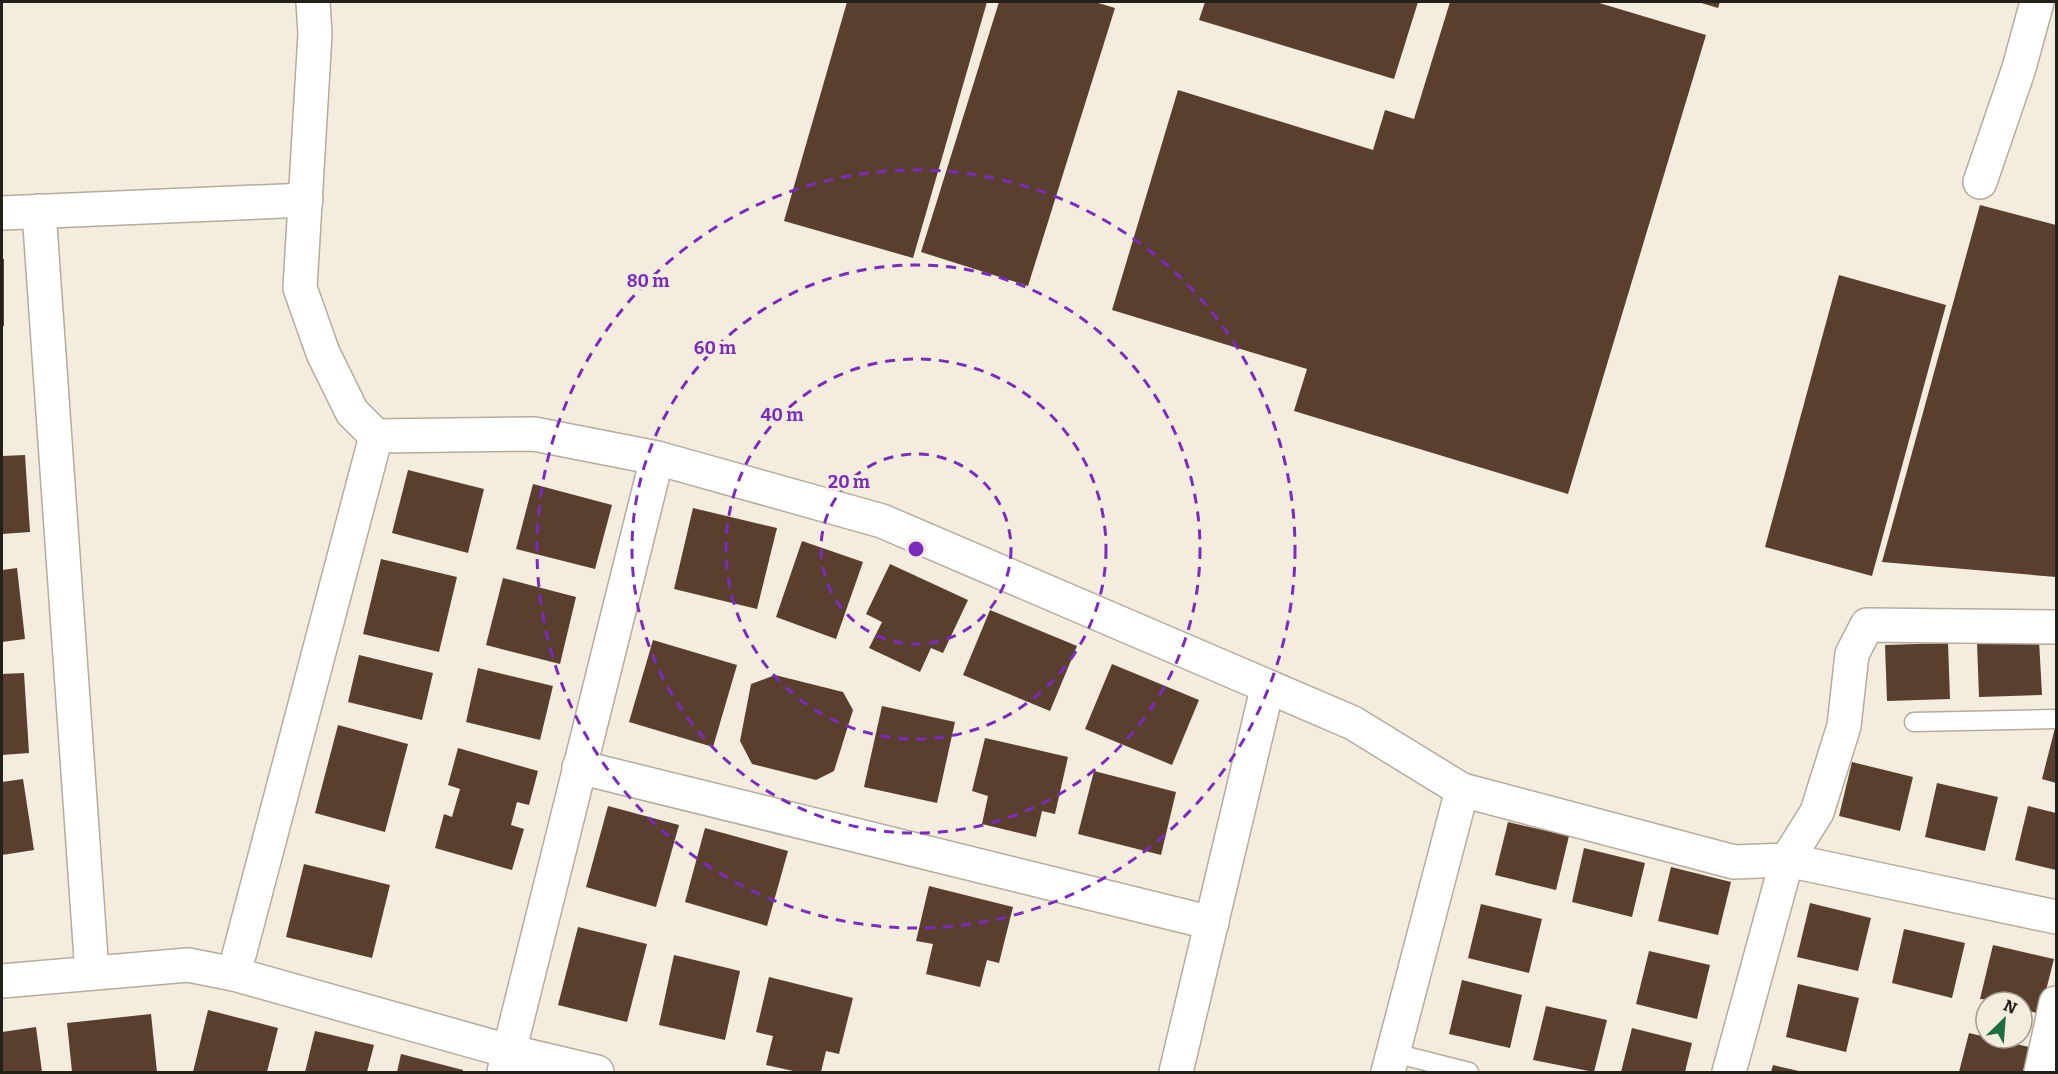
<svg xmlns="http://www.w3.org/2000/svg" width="2058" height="1074" viewBox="0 0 2058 1074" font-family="Bitter,serif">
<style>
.building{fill:#5a3f2e}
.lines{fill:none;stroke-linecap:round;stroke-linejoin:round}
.service-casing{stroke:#b4ad9f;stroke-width:21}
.minor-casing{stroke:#b4ad9f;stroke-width:36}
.service{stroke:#fff;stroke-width:18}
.minor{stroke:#fff;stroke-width:33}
.ring{fill:none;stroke:#7b2cbf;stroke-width:3;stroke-dasharray:10 8}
.centre{fill:#7b2cbf;stroke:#f4ecdd;stroke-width:3}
.ring-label{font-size:18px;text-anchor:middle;font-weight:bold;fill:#7b2cbf;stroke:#f4ecdd;stroke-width:6;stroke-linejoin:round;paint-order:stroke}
</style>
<rect width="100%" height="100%" fill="#f4ecdd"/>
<g class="building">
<path d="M847,2H987L913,258L784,221Z"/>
<path d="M999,2H1095L1115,8L1028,286L921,252Z"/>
<path d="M1205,2H1418L1394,79L1199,20Z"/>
<path d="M1450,2H1596L1706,35L1568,494L1294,411L1307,369L1112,310L1178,90L1373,150L1385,110L1414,119Z"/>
<path d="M1698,2H1720L1718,8Z"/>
<path d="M1980,205L2056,225V577L1882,562Z"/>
<rect x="2" y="259" width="2" height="67"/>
<path d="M1839,275L1946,305L1872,576L1765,547Z"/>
<path d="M25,455L30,532L2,534V456Z"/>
<path d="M408,470L484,489L468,553L392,533Z"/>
<path d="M533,484L612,505L595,569L516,549Z"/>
<path d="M693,508L777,528L757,609L674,589Z"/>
<path d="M802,541L863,562L836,639L776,617Z"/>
<path d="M381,559L457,577L439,652L363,634Z"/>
<path d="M890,564L968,600L943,653L931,648L920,672L869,648L882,622L866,614Z"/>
<path d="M17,568L25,639L2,642V570Z"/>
<path d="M503,578L576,597L560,664L486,645Z"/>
<path d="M990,610L1077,646L1050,711L963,675Z"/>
<path d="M653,640L737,665L713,747L629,722Z"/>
<path d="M2039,640L2042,695L1979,697L1977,642Z"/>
<path d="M1948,643L1950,699L1887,701L1885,645Z"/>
<path d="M359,655L433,673L422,720L348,702Z"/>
<path d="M1112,664L1199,700L1172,765L1085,729Z"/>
<path d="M478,668L553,686L540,740L466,722Z"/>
<path d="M24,673L29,753L2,755V674Z"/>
<path d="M775,675L843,692L853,710L834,771L816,780L752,764L740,741L751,684Z"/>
<path d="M882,706L955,722L937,803L864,787Z"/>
<path d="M2056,724V783L2042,779Z"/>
<path d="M338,725L408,744L385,832L315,813Z"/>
<path d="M985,738L1068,757L1055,814L1042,811L1036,837L982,824L988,796L972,791Z"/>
<path d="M458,748L538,771L529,805L517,802L511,825L524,829L512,870L435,848L444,814L452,817L460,789L448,785Z"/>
<path d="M1852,762L1913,777L1900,831L1839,816Z"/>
<path d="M1094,771L1176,792L1161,855L1078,834Z"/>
<path d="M23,779L34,850L2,855V782Z"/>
<path d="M1937,783L1998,797L1985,851L1925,837Z"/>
<path d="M608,806L679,825L656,907L586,887Z"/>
<path d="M2028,806L2056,813V870L2015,860Z"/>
<path d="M1508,822L1569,836L1556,890L1495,875Z"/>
<path d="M705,828L788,851L767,926L685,902Z"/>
<path d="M1584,848L1645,863L1632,917L1572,902Z"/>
<path d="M304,864L390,885L372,958L286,937Z"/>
<path d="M1671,867L1731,882L1718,935L1658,921Z"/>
<path d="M929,886L1013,907L999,963L987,960L980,987L926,974L933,944L916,941Z"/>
<path d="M1810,903L1871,918L1858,971L1797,957Z"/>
<path d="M1481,904L1542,919L1529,973L1468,958Z"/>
<path d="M578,927L647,944L627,1022L558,1005Z"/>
<path d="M1904,929L1965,943L1952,998L1892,983Z"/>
<path d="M1993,945L2054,959L2040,1014L2022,1009V1002L1980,999Z"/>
<path d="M1649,951L1710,965L1697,1019L1636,1004Z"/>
<path d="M674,955L740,971L725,1040L659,1025Z"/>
<path d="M769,977L853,998L839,1054L826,1051L821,1072H798L766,1065L773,1036L756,1032Z"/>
<path d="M1462,980L1522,995L1510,1048L1449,1034Z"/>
<path d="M1798,984L1859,998L1846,1052L1786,1037Z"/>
<path d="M1546,1006L1607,1020L1594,1072L1533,1060Z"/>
<path d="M208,1010L278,1028L267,1072H193Z"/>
<path d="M151,1014L157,1072H72L67,1023Z"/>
<path d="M36,1027L42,1072H2V1032Z"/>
<path d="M1632,1028L1692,1043L1685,1072H1621Z"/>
<path d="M315,1031L374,1045L367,1072H305Z"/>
<path d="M1969,1033L2029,1047L2023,1072H1959Z"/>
<path d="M401,1054L463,1070V1072H397Z"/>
<path d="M1773,1065L1803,1072H1771Z"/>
</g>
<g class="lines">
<g class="service-casing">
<g id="service">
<path d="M1914,722L2056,719"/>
<path d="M1394,1053L1469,1072"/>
</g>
</g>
<g class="minor-casing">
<g id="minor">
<path d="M313,2L315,34L300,288L323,353L352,412L376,436L534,434L657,458L882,521L1353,723L1462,790L1734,862L1787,860L1817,812L1844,726L1852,654L1867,625L2056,627"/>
<path d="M1980,182L2019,68L2037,2"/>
<path d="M39,211L92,973"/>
<path d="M2,213L306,200"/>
<path d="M579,767L1212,923"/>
<path d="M234,974L376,436"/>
<path d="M2,981L188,965L234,974L508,1051L597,1072"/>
<path d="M504,1072L657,458"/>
<path d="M1176,1072L1267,689"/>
<path d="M1388,1072L1462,790"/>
<path d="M1729,1072L1787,860L2056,917"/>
<path d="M2041,1072L2056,1003"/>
</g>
</g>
<use href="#service" class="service"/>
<use href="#minor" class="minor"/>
</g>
<g class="ring">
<circle cx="916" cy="549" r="95"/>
<circle cx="916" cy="549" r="190"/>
<circle cx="916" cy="549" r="284"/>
<circle cx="916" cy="549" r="379"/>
</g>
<circle cx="916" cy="549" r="9" class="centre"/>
<g class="ring-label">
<text x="648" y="287">80 m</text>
<text x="715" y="354">60 m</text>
<text x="782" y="421">40 m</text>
<text x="849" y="488">20 m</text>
</g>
<rect width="2058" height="1074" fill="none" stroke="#23201a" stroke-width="6"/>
<g transform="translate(2004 1020) rotate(25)"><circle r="28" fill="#f4ecdd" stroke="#a09a8f" stroke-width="1.5"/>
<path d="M0-4.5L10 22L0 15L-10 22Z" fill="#1c6e3f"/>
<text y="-9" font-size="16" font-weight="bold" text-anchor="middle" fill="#23201a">N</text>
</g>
</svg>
